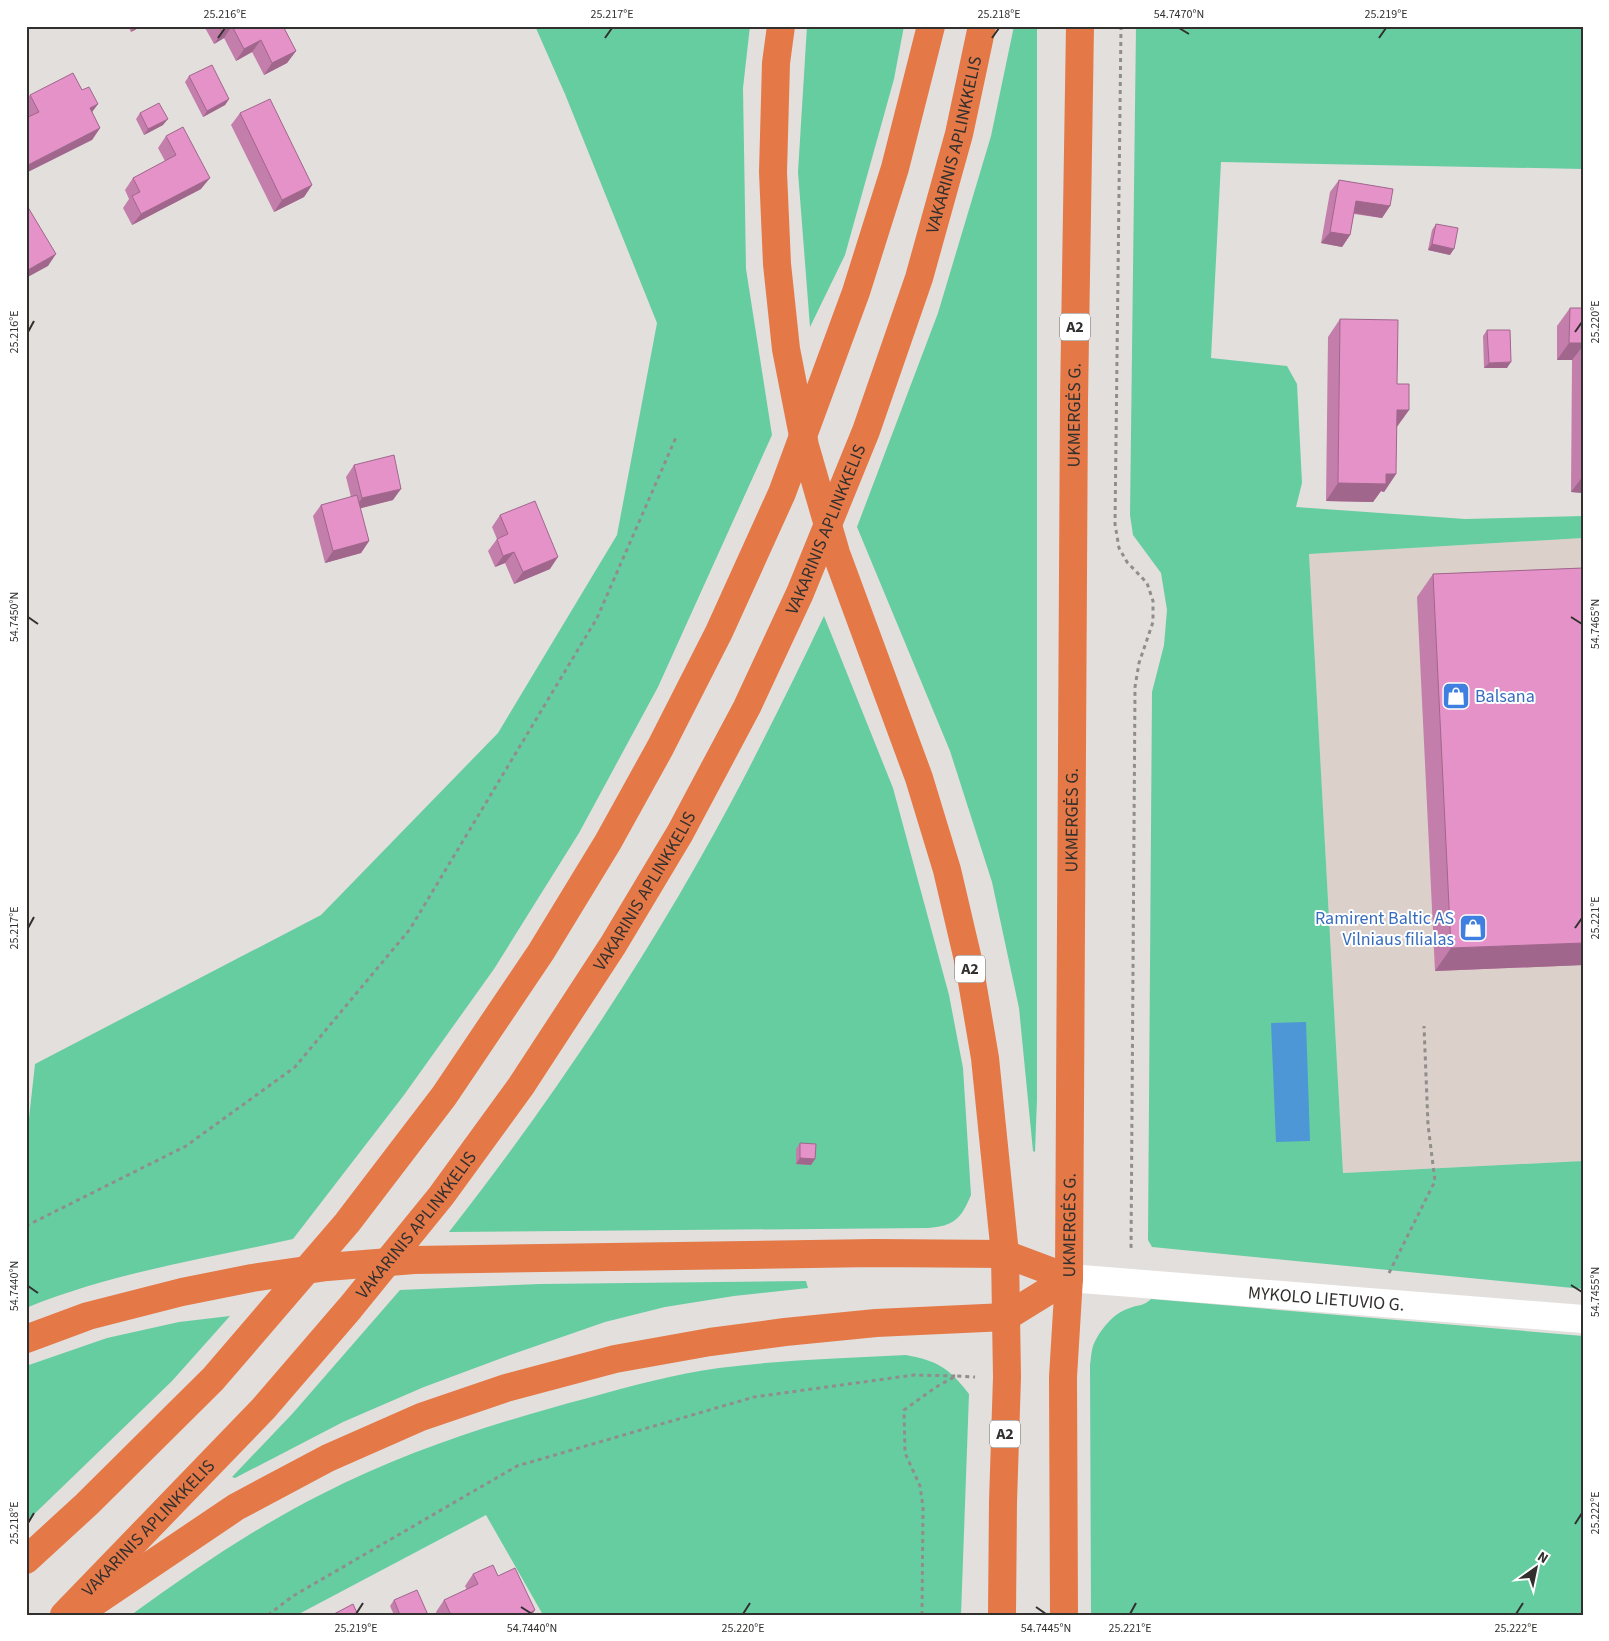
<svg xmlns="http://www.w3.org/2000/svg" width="1609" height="1641" viewBox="0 0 1609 1641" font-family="'Source Sans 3',sans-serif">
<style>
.built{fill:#dcd0ca}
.green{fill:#66cda1}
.water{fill:#4d97d6}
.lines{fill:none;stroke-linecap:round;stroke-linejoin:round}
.path{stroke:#908e8c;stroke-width:3;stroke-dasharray:4 4;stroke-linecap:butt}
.street{stroke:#fff;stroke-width:28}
.highway{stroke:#e47847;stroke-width:28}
.wall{fill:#c47eac}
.shaded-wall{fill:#a0668c}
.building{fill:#e492c8;stroke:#a0668c}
.ticks{fill:none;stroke:#31302f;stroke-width:2}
.labels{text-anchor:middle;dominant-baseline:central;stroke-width:4;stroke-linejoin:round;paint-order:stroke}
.shield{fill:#fff;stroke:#6f6e6d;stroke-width:1}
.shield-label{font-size:16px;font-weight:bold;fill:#31302f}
.street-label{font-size:18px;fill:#31302f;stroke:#fff}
.shop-label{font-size:18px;fill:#366cbe;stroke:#fff;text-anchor:start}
.neatline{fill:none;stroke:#31302f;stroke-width:2}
.ticks-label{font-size:12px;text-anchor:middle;fill:#31302f}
</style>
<rect width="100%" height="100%" fill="#e3dfdc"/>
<path class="built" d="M1583,538V1161L1343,1173L1309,554Z"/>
<g class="green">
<path d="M535,26H750L743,88L746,269L772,435L658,687L579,833L494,969L404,1095L293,1239C204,1259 111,1273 26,1308V1128L28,1127L35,1064L321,915L498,733L617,535L657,323L565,94Z"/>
<path d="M807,26H904L894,79L845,255L810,327L798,172Z"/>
<path d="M1014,26H1037V1099L1035,1152L1033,1151L1019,1008L992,882L950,751L857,527L938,313L991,136Z"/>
<path d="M1136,26H1583V169L1221,162L1211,358L1287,366L1297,384L1302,483L1296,507L1465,519L1583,516V538L1309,554L1343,1173L1583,1161V1289L1152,1247L1148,1240L1152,692L1164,645L1167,610L1161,573L1133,535L1130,515Z"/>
<path d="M824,616L893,788L949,995L963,1068L971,1195C961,1219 954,1226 928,1228L449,1232C561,1089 663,934 747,772C773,721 799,669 824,616Z"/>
<path d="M806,1281L808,1288L734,1296L665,1307L605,1322L513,1354L424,1387L343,1422L235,1478L232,1477L293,1413L400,1290L540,1284Z"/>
<path d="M1151,1299L1583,1336V1615H1091L1090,1365C1091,1359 1091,1352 1093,1346C1099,1331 1114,1312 1130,1308C1140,1304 1142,1307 1151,1299Z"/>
<path d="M230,1316L172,1381L26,1522V1366L107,1338L179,1322Z"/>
<path d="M906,1355C938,1361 949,1368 969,1394L961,1615H543L486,1515L297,1615H131C192,1571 254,1528 322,1494C406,1451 497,1422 588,1398C631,1386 675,1374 719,1368C781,1360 844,1358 906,1355Z"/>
</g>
<path class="water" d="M1306,1022L1310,1141L1276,1142L1271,1023Z"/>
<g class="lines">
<g class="path">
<path d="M1121,26L1115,524L1119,548L1127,562L1147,583L1153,601V622L1139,663L1135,687L1131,1251"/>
<path d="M26,1226L186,1146L295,1067L410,929L597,618L677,435"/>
<path d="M1389,1273L1435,1181L1428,1125L1424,1026"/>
<path d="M268,1615L293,1596L517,1466L754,1397L914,1375L956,1376"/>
<path d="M922,1615L923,1507L920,1486L905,1453L904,1410L936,1387L956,1376L975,1377"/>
</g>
<path class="street" id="s1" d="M1069,1278L1583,1319"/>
<g class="highway">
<path d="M781,26L776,63L773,172L777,264L786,349L805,446L836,553L919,778L947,870L969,964L985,1058L1005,1254L1007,1377L1003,1502L1002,1615"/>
<path d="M26,1339L88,1316L182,1292L252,1278L327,1267L414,1260L875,1253L1005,1254L1069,1278"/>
<path d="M26,1560L87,1504L213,1379L347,1223L444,1096L541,952L608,842L660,748L719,632L782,493L856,292L895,168L931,26"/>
<path d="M85,1609L236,1507L328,1458L421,1417L506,1388L615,1359L710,1342L785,1332L876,1323L1006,1317L1069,1278"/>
<path id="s2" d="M64,1615L263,1409L350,1308L441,1196L521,1086L613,945L680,833L747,707L800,593L866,431L919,278L959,134L982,26"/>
<path id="s3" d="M1064,1615L1063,1377L1069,1278L1074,400L1080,26"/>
</g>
</g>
<g class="wall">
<path d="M128,26H142L131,32Z"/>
<path d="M204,26H283L296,51L287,63L264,75L252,52L236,61L224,38L214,44Z"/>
<path d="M189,76L229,99L225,105L203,117L185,82Z"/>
<path d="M82,90L98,104L92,112L100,128L92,140L27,118L26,116V101L30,95Z"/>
<path d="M140,113L163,125L144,135L136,119Z"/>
<path d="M240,113L312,185L304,197L274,212L231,125Z"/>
<path d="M166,136L201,189L132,225L123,208L129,199L125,190L133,178L165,161L158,148Z"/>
<path d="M1339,180L1390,206L1382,218L1354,214L1350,235L1342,247L1321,243L1330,192Z"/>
<path d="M1436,224L1450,255L1428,250L1432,230Z"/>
<path d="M1570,308H1583V493L1571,492L1572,360H1557V326Z"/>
<path d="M1340,319L1397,384L1409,410L1396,428V474L1384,492L1381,491L1373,502L1326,501L1328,337Z"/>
<path d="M1487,330L1507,368H1484L1483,336Z"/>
<path d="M354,465L393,500L360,508L369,541L361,553L325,563L313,516L321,505L351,497L346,477Z"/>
<path d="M500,515L550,569L514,584L505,563L495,567L488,551L497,539L492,527Z"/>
<path d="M1583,568V965L1435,971L1417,597L1433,574Z"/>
<path d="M800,1143L815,1159L811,1165L796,1164V1149Z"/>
<path d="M473,1574L498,1576L532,1615H437L436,1612L444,1600L467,1590L465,1586Z"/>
<path d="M394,1600L428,1615H394L390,1606Z"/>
</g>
<g class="shaded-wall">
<path d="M135,26H142L131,32Z"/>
<path d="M232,26L224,38L214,44L222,32Z"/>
<path d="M261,40L252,52L236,61L244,49Z"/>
<path d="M296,51L287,63L264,75L272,63Z"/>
<path d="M229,99L225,105L203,117L207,111Z"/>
<path d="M98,104L89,116L90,108Z"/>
<path d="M168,119L163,125L144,135L148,129Z"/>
<path d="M100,128L92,140L26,173V166Z"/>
<path d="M210,178L201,189L132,225L141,214Z"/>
<path d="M312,185L304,197L274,212L282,200Z"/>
<path d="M1356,201L1390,206L1382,218L1348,212Z"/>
<path d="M1330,232L1350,235L1342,247L1321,243Z"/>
<path d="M1432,244L1454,249L1450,255L1428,250Z"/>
<path d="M56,254L48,266L26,278V271Z"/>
<path d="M1569,343H1583V346L1572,360H1557Z"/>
<path d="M1511,362L1507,368H1484L1489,363Z"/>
<path d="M1397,410H1409L1396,428Z"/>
<path d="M1386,474H1396L1384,492L1381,491L1373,502L1326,501L1338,483Z"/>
<path d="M1583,476V493L1571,492Z"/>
<path d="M401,489L393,500L354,510L362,498Z"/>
<path d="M369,541L361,553L325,563L333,551Z"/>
<path d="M514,552L505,563L495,567L503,556Z"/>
<path d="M558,557L550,569L514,584L523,572Z"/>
<path d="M1583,943V965L1435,971L1451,948Z"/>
<path d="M800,1158L815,1159L811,1165L796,1164Z"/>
<path d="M535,1610L532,1615H526Z"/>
</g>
<g class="building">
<path d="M219,26H232L222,32Z"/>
<path d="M232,26H283L296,51L272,63L261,40L244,49Z"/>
<path d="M212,65L229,99L207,111L189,76Z"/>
<path d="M73,73L82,90L89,87L98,104L90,108L100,128L26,166V118L39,112L30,95Z"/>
<path d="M270,99L312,185L282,200L240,113Z"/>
<path d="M159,103L168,119L148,129L140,113Z"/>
<path d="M183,127L210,178L141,214L132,196L140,192L133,178L176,155L166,136Z"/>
<path d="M1339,180L1393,189L1390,206L1356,201L1350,235L1330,232Z"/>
<path d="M26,204L56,254L26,271Z"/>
<path d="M1436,224L1458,228L1454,249L1432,244Z"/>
<path d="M1570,308H1583V343H1569Z"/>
<path d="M1340,319L1398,320L1397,384H1409V410H1397L1396,474H1386V484L1338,483Z"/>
<path d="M1487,330H1510L1511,362L1489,363Z"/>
<path d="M394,455L401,489L362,498L354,465Z"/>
<path d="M357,495L369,541L333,551L321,505Z"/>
<path d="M535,501L558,557L523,572L514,552L503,556L497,539L508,534L500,515Z"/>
<path d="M1583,568V943L1451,948L1433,574Z"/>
<path d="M800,1143L816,1144L815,1159L800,1158Z"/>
<path d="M493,1565L498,1576L515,1568L535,1610L526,1615H451L444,1600L478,1584L473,1574Z"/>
<path d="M417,1590L428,1615H400L394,1600Z"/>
<path d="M353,1604L358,1615H332Z"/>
</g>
<path class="ticks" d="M1179,28L1189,34M218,38L225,28M605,38L612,28M992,38L999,28M1379,38L1386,28M28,332L34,321M1575,332L1582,322M28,617L38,624M1571,617L1582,624M28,928L34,917M1575,928L1582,918M1571,1285L1582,1292M28,1286L38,1293M28,1523L34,1513M1575,1524L1582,1513M521,1607L532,1614M1036,1607L1046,1614M356,1614L363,1603M743,1614L750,1603M1130,1614L1136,1603M1516,1614L1523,1603"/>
<defs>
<g id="shop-square" transform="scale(1.4375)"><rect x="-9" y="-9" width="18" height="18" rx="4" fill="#3f7fe0" stroke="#fff"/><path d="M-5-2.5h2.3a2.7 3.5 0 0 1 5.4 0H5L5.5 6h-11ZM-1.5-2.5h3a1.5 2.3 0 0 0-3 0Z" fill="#fff"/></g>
</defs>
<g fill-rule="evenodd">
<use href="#shop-square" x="1456" y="696"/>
<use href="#shop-square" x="1473" y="928"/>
</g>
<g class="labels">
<g class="shield">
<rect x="1060" y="313.5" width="30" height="27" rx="4"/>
<rect x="955" y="955.5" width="30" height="27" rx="4"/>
<rect x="990" y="1420.5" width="30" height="27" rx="4"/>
</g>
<g class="shield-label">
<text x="1075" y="327">A2</text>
<text x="970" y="969">A2</text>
<text x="1005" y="1434">A2</text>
</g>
<g class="street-label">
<text stroke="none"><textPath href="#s2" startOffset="1742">VAKARINIS APLINKKELIS</textPath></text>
<text stroke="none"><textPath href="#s3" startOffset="1200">UKMERGĖS G.</textPath></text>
<text stroke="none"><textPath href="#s2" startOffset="1336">VAKARINIS APLINKKELIS</textPath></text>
<text stroke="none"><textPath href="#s3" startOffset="795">UKMERGĖS G.</textPath></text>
<text stroke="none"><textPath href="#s2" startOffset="931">VAKARINIS APLINKKELIS</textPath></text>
<text stroke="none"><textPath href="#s2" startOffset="526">VAKARINIS APLINKKELIS</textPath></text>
<text stroke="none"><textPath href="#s3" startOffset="390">UKMERGĖS G.</textPath></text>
<text stroke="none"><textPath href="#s1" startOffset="258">MYKOLO LIETUVIO G.</textPath></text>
<text stroke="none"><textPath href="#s2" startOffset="121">VAKARINIS APLINKKELIS</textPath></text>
</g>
<g class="shop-label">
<text x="1475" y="696">Balsana</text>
<text x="1454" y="918" text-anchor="end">Ramirent Baltic AS<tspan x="1454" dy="21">Vilniaus filialas</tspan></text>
</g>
</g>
<rect width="1609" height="1641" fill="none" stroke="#ffffff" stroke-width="55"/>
<g transform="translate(1536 1568) rotate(33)" stroke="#ffffff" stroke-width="4" paint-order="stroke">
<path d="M0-4L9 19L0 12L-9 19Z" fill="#31302f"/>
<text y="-8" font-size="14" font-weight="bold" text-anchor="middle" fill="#31302f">N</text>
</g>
<rect x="28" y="28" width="1554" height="1586" class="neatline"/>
<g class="ticks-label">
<text x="225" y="18">25.216°E</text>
<text x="612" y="18">25.217°E</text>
<text x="999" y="18">25.218°E</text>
<text x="1179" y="18">54.7470°N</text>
<text x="1386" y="18">25.219°E</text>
<text transform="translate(1595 322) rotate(-90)" y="4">25.220°E</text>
<text transform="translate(14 332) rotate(-90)" y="4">25.216°E</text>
<text transform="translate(14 617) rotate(-90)" y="4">54.7450°N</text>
<text transform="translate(1595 624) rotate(-90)" y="4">54.7465°N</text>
<text transform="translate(1595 918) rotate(-90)" y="4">25.221°E</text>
<text transform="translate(14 928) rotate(-90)" y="4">25.217°E</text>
<text transform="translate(14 1286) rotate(-90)" y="4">54.7440°N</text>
<text transform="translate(1595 1292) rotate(-90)" y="4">54.7455°N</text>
<text transform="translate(1595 1513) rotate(-90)" y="4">25.222°E</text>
<text transform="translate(14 1523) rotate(-90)" y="4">25.218°E</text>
<text x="356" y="1632">25.219°E</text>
<text x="532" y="1632">54.7440°N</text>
<text x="743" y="1632">25.220°E</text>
<text x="1046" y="1632">54.7445°N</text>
<text x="1130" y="1632">25.221°E</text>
<text x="1516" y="1632">25.222°E</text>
</g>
</svg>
